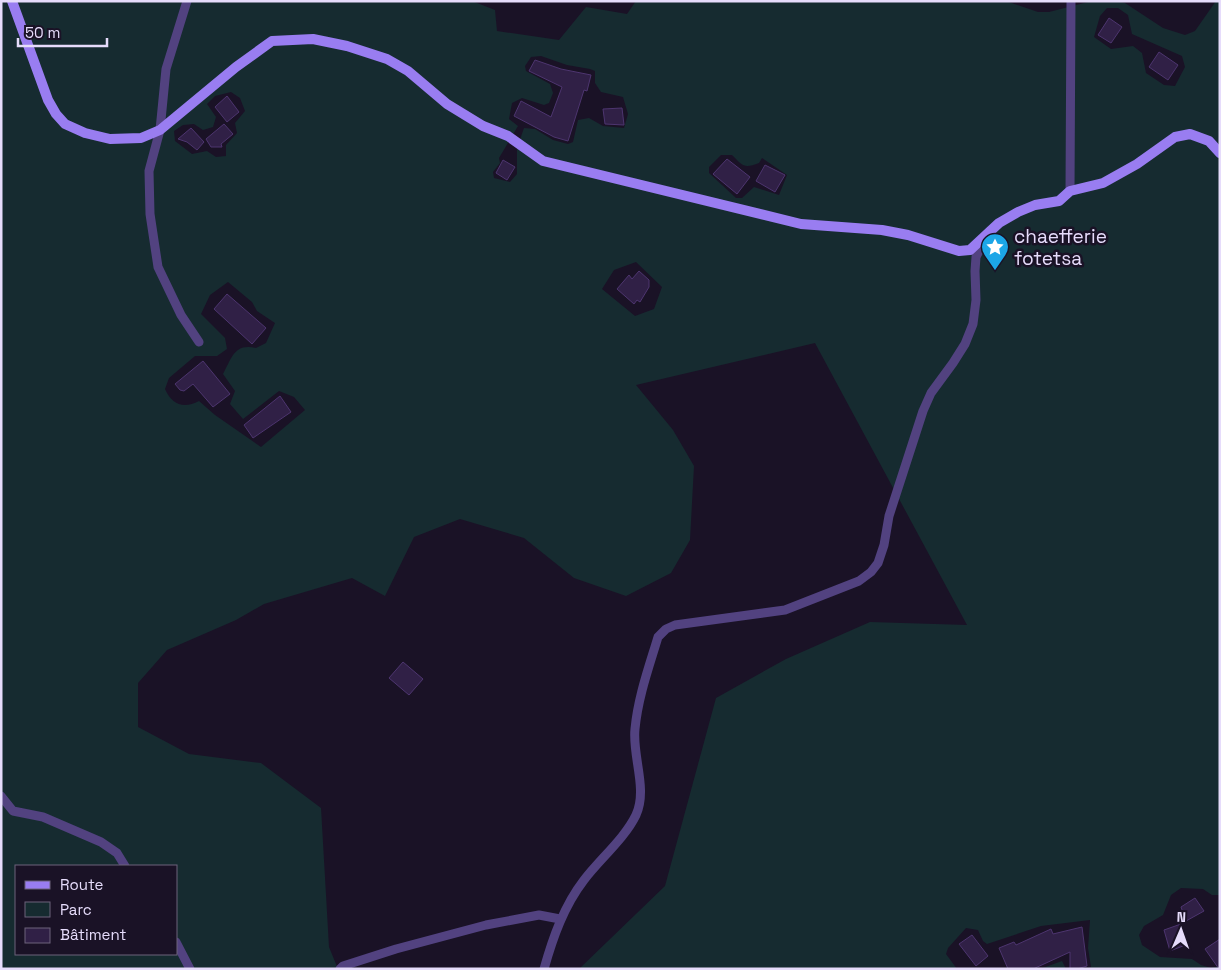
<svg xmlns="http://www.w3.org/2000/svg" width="1221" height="970" viewBox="0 0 1221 970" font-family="'Space Grotesk',sans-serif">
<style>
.green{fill:#162b30;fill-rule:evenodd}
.building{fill:#302046;stroke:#4d356f}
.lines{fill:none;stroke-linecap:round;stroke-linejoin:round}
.street{stroke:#524280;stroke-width:9}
.secondary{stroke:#997df1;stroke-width:10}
.labels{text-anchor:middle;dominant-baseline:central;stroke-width:5;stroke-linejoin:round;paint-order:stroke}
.poi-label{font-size:19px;fill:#e6dcfb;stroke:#1a1226;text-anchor:start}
</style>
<rect width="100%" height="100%" fill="#1a1226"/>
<g class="green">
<path d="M1,1H472L495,10L497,31L559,40L586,7L627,14L636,1H1006L1038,12H1049L1092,1H1116L1125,3L1163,28L1185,35L1195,31L1216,1H1220V895H1212L1203,889L1181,888L1171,895L1163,915L1144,926L1139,935L1142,945L1160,957L1192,959L1201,965L1211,968L1220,966V969H1085L1091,967L1088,948L1090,920L1041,926L987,944L983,941L978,930L966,928L948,948L946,954L957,969H579L665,886L716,698L786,659L870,622L967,625L815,343L636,385L673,430L694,466L690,540L671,573L626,596L574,578L524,538L460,519L414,537L385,596L352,578L264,604L236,620L167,650L138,683V727L189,754L261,763L321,808L329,947L338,969H1ZM1107,8H1118L1128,15L1132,34L1182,56L1185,67L1175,86L1164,85L1146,73L1142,53L1133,46L1111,49L1094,37L1100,16ZM541,56L567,65L590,69L595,71V83L601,92L623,97L628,114L624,128L603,126L589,118L578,120L573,142L568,144L553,140L535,129L524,128L517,148V174L510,182L494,178L493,172L500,163L499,158L518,126L509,119L512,103L522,98L544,105L549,103L553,93L550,84L526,71L525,66L531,57ZM231,92L240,98L245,111L235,123L237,133L226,145V156L216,157L207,151L192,154L175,141L174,131L183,125L194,124L203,130L213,127L216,117L207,104L215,96ZM721,155H732C743,166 744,169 759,163L762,158L787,175L779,195L754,187L742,198H736L709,173V167ZM636,262L662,287L654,309L635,316L602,289L614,270ZM228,282L252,302L257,311L275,323L266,343L256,348C234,343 232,358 223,374L235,391L230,404L243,419L279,391L294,397L305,410L261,447L215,415L199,401C184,409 172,405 165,389L169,378L195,356H217L227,349L225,338L201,314L210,295ZM16,866H176V954H16Z"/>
<path d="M1062,961L1066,969H1040Z"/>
</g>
<g class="building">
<path d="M1109,18L1122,27L1111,43L1098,35Z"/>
<path d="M1159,52L1178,65L1168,80L1149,67Z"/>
<path d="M535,60L561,69L591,75L587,91L584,90L568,141L554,137L514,116L521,101L551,117L562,87L529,71Z"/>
<path d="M227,96L239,112L227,122L215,107Z"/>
<path d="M622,108L624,125L605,124L603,109Z"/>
<path d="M224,124L233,134L221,144L222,147H211L206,139Z"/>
<path d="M191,128L204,142L197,150L187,142L178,139Z"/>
<path d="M727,159L750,177L737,194L713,174Z"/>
<path d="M503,160L515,167L507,180L496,173Z"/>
<path d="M765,165L785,175L775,192L756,181Z"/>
<path d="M639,271L649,280V287L640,302L637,300L634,304L617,289L629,275L632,279Z"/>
<path d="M227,294L266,328L252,344L214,309Z"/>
<path d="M203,361L230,394L213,407L193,384L184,391L180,390L175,384Z"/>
<path d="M280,396L291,412L253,438L244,425Z"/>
<path d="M403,662L423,679L409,695L389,678Z"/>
<path d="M1195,898L1204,911L1186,921L1181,907Z"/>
<path d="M1181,924L1188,944L1170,951L1164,930Z"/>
<path d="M1082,927L1087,966L1077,969H1070V952L1033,969H1008L999,948L1014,942L1016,945L1051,929L1053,934Z"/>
<path d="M972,935L988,956L976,966L959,944Z"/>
<path d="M1220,939V969H1219L1205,949Z"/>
</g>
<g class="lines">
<g class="street">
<path d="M187,1L166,69L160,130L149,171L150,214L158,267L181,315L199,342"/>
<path d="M1070,191L1071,1"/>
<path d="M1,796L13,811L43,817L101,842L117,853L125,866"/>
<path d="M176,942L190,969"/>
<path d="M340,969L343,966L396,949L486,925L539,915L560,919"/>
<path d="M544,969C553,937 564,906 584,880C600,859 625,838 636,815C648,789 632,756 635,729C638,697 649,667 658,637L666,629L675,625L785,610L859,581L871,572L878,563L884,545L889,516L923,411L931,393L953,363L965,344L973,324L976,300L975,271L976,257L981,247L988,237"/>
</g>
<path class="secondary" d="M12,1L48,100L56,114L65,124L85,133L110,139L141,138L160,130L236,67L272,41L313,39L347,46L387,59L408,71L447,104L483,126L508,136L543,161L801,224L882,230L908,235L959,251L970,250L999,223L1018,212L1035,205L1059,201L1070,191L1103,183L1137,164L1175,137L1190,134L1209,141L1220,153"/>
</g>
<defs>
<g id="sight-pin" transform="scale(1.4375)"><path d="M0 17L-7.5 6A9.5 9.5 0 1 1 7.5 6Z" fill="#1ca6e7" stroke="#1a1226"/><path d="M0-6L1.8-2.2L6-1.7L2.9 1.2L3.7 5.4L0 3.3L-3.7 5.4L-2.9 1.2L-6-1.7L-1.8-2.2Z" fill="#fff"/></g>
</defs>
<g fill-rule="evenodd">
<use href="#sight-pin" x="995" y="247"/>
</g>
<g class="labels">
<g class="poi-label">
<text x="1014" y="236">chaefferie<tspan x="1014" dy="22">fotetsa</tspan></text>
</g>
</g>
<rect width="1221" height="970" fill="none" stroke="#e6dcfb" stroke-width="5"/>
<rect x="15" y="865" width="162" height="90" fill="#1a1226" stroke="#6c637b"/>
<rect x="25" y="881" width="25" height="8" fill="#997df1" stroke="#6c637b"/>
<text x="60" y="890" font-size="15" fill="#e6dcfb">Route</text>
<rect x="25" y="902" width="25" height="15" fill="#162b30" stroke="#6c637b"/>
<text x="60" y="915" font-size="15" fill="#e6dcfb">Parc</text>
<rect x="25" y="928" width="25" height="15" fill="#302046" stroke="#6c637b"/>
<text x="60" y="940" font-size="15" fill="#e6dcfb">Bâtiment</text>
<g transform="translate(1181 930) rotate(2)" stroke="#1a1226" stroke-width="4" paint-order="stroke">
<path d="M0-4L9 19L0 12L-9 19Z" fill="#e6dcfb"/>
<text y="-8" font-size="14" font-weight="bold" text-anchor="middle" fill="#e6dcfb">N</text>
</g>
<path d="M18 38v8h89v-8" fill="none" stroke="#e6dcfb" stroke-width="2.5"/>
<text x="25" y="38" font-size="15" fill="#e6dcfb" stroke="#1a1226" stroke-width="4" paint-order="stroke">50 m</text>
</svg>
